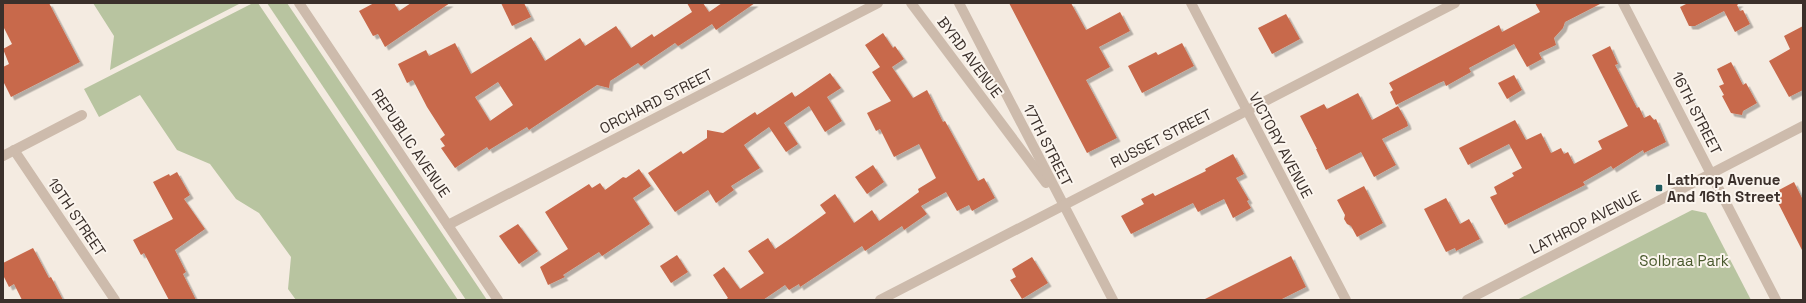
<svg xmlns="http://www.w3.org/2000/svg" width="1806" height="303" viewBox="0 0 1806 303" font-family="'Space Grotesk',sans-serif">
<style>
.green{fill:#b8c4a0}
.building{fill:#c8694b;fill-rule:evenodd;filter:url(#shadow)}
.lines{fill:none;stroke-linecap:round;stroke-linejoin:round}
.minor{stroke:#cdbbac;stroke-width:10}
.poi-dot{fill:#1f5a5e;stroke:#fbf5ee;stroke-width:1.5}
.labels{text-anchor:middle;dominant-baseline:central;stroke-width:4;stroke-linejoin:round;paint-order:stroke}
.street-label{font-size:15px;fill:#3b302b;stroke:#fbf5ee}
.poi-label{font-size:15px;font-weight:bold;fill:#3b302b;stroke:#fbf5ee;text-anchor:start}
.park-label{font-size:15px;fill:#4a5a2e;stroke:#fbf5ee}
</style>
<defs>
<filter id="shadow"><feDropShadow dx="3.5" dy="3.5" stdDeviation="0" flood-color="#0004"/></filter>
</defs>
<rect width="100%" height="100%" fill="#f4ebe1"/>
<g class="green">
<path d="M93,3H241L110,70L114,36Z"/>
<path d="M253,3H258L458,300H296L288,289L291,257L259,213L236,199L210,164L177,150L140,95L99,117L84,89Z"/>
<path d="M267,3H287L487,300H466Z"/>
<path d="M1692,210L1706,213L1751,300H1517Z"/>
</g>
<g class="building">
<path d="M3,3H49L80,62L11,97L3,81V67L9,64L3,49L12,44L3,26Z"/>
<path d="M374,3H394L399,11L411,3H450L385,47L378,34L373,36L359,11Z"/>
<path d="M501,3H524L531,17L512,26Z"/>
<path d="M687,3H703L709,12L722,3H755L716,30L712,24L680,45L678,46L675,43L641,66L638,63L610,81L609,88L597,85L529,130L527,127L489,150L487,147L455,168L441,148L445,146L440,139L445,135L427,107L413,80L407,83L398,64L426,50L429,56L455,43L471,74L531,37L545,61L580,38L585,46L616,26L631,48L652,34L654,37L692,12ZM498,82L513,105L490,121L475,97Z"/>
<path d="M1009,3H1071L1086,30L1120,12L1130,31L1099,47L1110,67L1086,80L1117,138L1087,153Z"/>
<path d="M1535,3H1602L1565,22L1563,28L1554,38L1556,45L1539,53L1542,59L1527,67L1514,44L1469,68L1471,72L1446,86L1444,81L1439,83L1396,105L1390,92L1393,90L1389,83L1499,25L1502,32L1540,12Z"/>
<path d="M1688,3H1740L1737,5L1740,11L1743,10L1750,24L1735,32L1724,11L1695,26H1689L1680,7Z"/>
<path d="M1286,14L1300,39L1272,54L1258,28Z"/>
<path d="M1803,26V90L1789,97L1769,61L1790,49L1784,36Z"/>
<path d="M883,33L893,48L895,46L904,59L892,67L913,98L927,90L943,122L945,121L978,181L984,178L995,198L972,211L969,205L957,211L946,192L921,206L927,214L904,230L902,226L865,251L862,246L800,287L799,284L789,290L785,285L763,300H725L728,298L713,275L724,267L740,289L764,273L748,251L768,238L775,249L794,236L826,213L820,205L835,194L854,223L872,210L879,221L919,192L918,189L936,178L919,144L894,157L880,129L876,131L867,113L891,101L872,72L880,67L865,45Z"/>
<path d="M1182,43L1194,66L1142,93L1128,66L1156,52L1158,55Z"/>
<path d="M1610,46L1618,64L1615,65L1637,108L1639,107L1644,118L1650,115L1654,120L1656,119L1666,142L1644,153L1643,150L1613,169L1611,166L1583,182L1585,185L1505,225L1490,197L1497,194L1494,187L1514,176L1512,173L1522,168L1509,144L1468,165L1459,148L1515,120L1526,140L1541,133L1551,153L1561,148L1564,154L1568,152L1574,164L1602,149L1598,141L1628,126L1592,55Z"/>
<path d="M1731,62L1743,85L1746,83L1757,103L1743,111L1742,115L1731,113L1722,96L1724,95L1719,86L1724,84L1717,69Z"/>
<path d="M830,73L841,88L827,97L842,121L825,132L809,106L784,123L798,144L786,152L769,127L744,145L760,168L731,186L734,190L716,203L708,190L675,212L648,173L681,151L683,154L707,138V130L723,133L755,112L757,115L792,92L795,97Z"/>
<path d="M1514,75L1522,90L1507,99L1498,83Z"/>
<path d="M1358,93L1372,120L1398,106L1407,122L1408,126L1382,139L1396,165L1374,177L1361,152L1326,170L1316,149H1317L1300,116L1324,104L1327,109Z"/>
<path d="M1233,154L1244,174L1236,178L1249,200L1247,201L1251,208L1233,218L1224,199L1198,212L1193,203L1131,234L1121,216L1144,204L1141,199L1153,193L1155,196L1206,171L1205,169Z"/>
<path d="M873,165L884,182L867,194L855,177Z"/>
<path d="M639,169L651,186L633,198L650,224L602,256L599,252L563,275L565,277L548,285L540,267L568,249L545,212L589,184L592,188L600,183L605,190L623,177L626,178Z"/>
<path d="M177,172L190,195L184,199L205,229L175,250L186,272L183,274L196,300H169L144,253L141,255L133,240L173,219L153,182L169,174L170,176Z"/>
<path d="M1794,182L1803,200V252L1774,195L1780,192L1779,190Z"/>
<path d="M1364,186L1383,223L1357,237L1351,226L1347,224L1344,219L1345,215L1337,200Z"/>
<path d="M1446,198L1460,224L1469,219L1480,239L1456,251L1455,248L1446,252L1424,209Z"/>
<path d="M518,224L538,251L519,264L499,236Z"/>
<path d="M33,248L49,278L51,277L63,300H22L14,284L9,287L3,275V263Z"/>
<path d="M677,255L688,272L671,283L660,266Z"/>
<path d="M1291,256L1306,287L1280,300H1203Z"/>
<path d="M1032,257L1048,283L1022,299L1010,280L1016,277L1012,269Z"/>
</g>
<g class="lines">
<g class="minor">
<path d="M299,3L498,300"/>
<path d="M911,3L1046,183"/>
<path d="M959,3L1113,300"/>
<path d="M1191,3L1346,300"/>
<path d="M1623,3L1776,300"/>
<path d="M14,150L115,300"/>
<path d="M3,156L82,115"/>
<path d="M448,225L878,3"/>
<path d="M880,300L1455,3"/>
<path d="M1467,300L1803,126"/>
</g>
</g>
<rect class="poi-dot" x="1655" y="184" width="8" height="8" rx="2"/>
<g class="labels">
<g class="street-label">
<text transform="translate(970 57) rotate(53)">BYRD AVENUE</text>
<text transform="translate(656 101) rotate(-27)">ORCHARD STREET</text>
<text transform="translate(1697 113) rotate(63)">16TH STREET</text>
<text transform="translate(1161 138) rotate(-27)">RUSSET STREET</text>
<text transform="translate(411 143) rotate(56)">REPUBLIC AVENUE</text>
<text transform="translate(1048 145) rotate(63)">17TH STREET</text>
<text transform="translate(1281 145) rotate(62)">VICTORY AVENUE</text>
<text transform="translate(77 217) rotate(56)">19TH STREET</text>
<text transform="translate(1585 222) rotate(-27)">LATHROP AVENUE</text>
</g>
<g class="poi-label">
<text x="1667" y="179">Lathrop Avenue<tspan x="1667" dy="17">And 16th Street</tspan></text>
</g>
<g class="park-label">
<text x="1684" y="260">Solbraa Park</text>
</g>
</g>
<rect width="1806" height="303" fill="none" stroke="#3b302b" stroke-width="8"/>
</svg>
